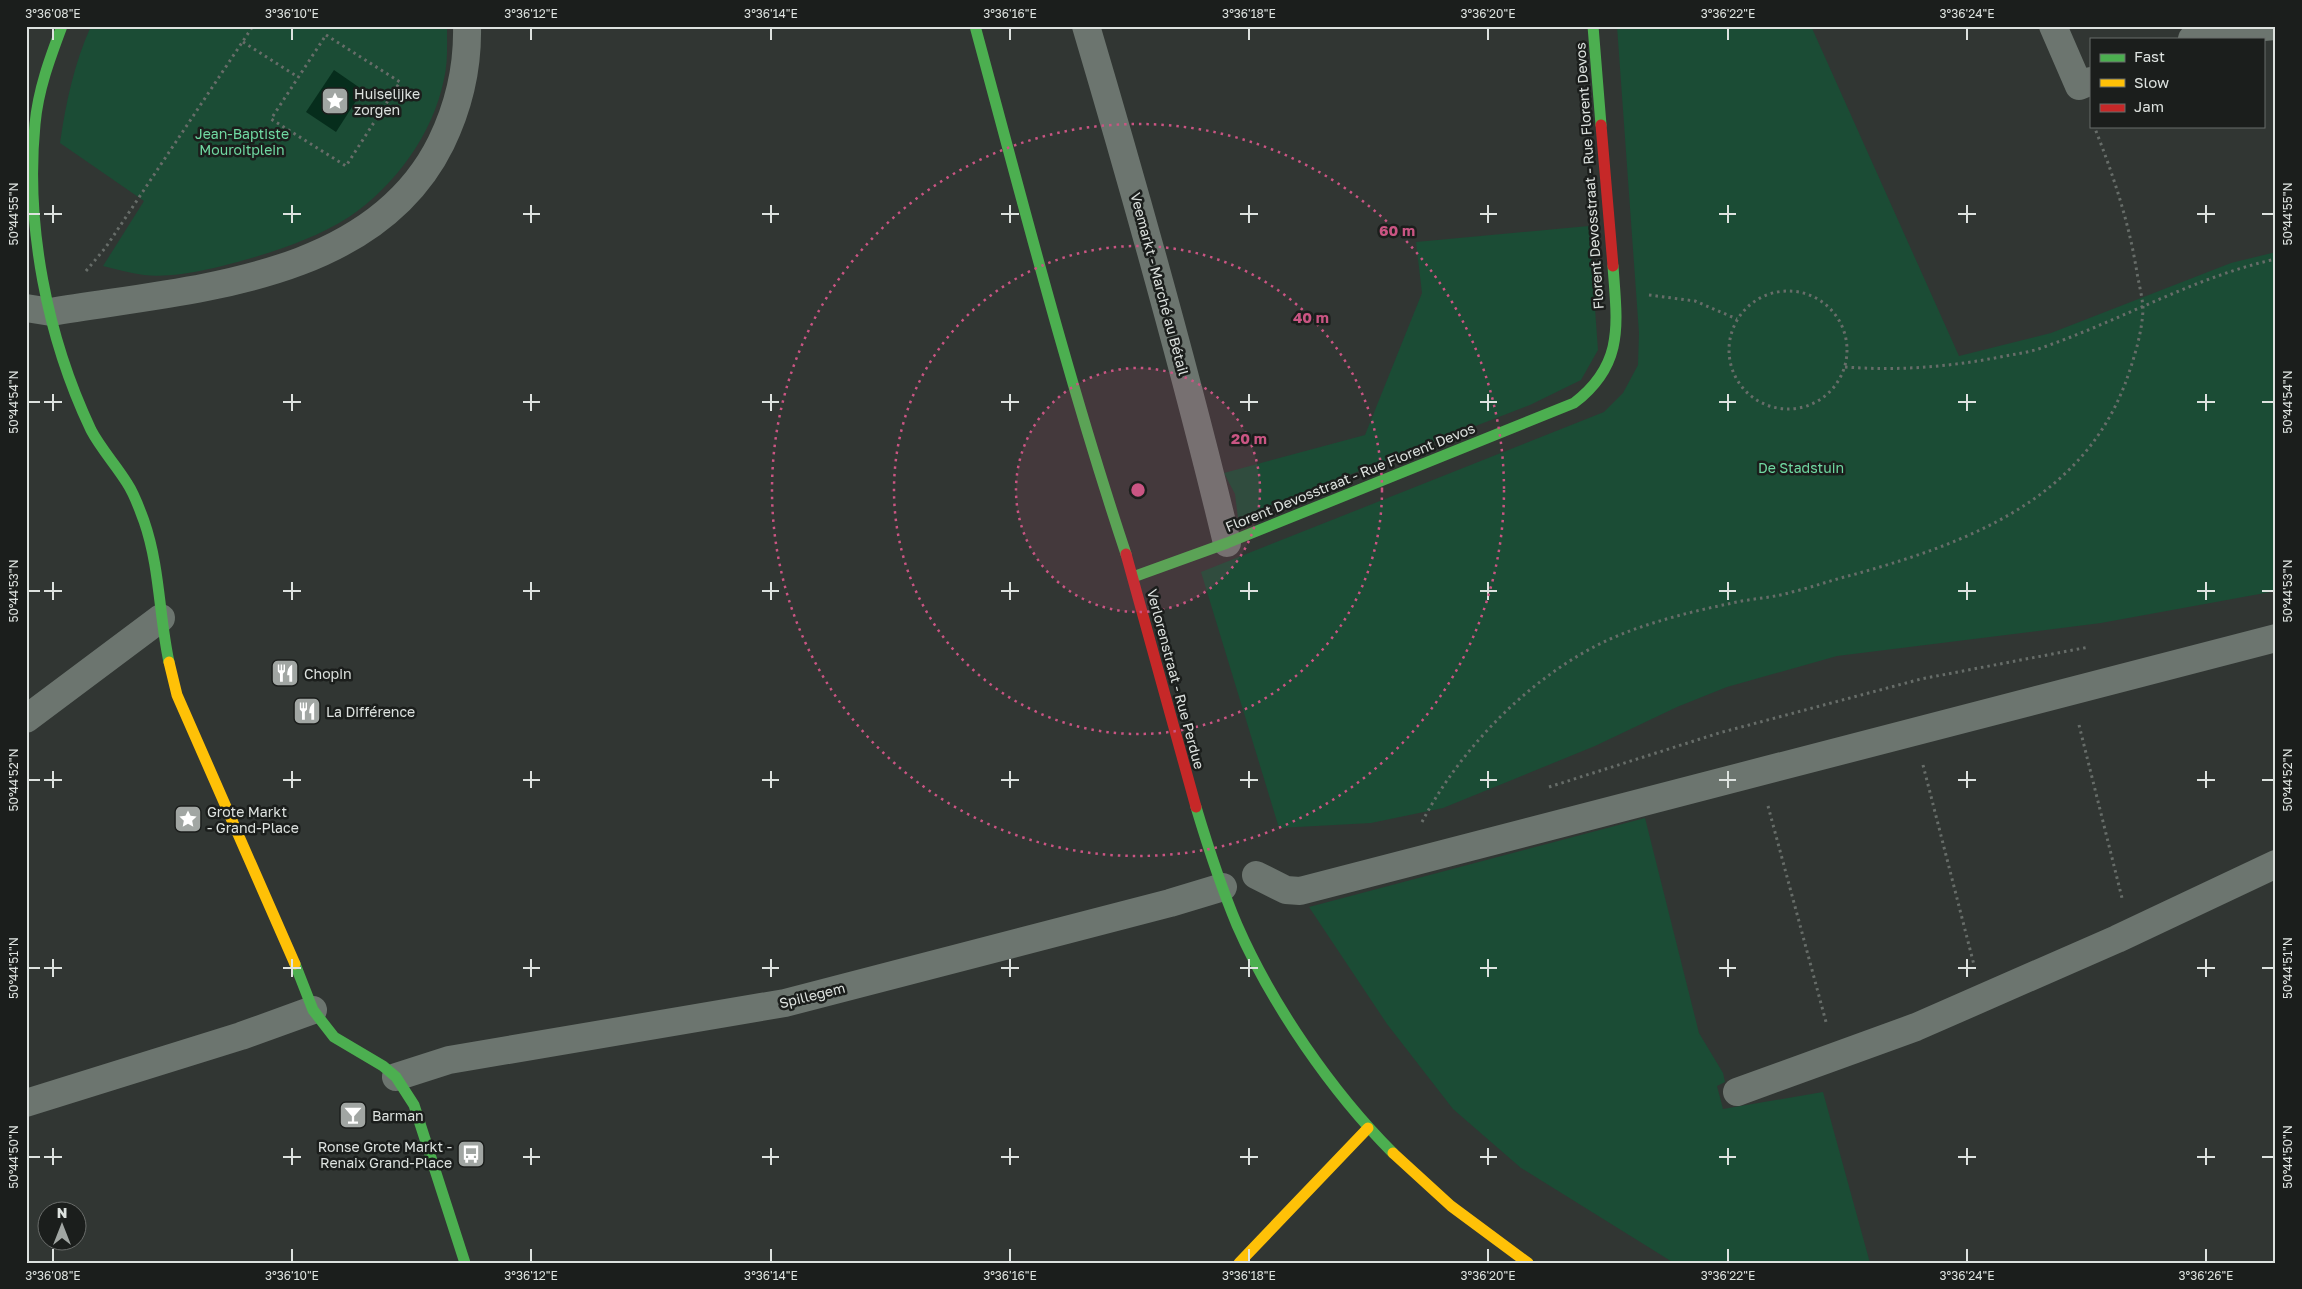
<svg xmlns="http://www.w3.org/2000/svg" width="2302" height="1289" viewBox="0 0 2302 1289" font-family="'Golos Text',sans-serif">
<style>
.green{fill:#1b4c35}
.water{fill:#062d1c}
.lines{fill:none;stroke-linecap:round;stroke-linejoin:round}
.path{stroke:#676d69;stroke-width:3;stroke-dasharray:2.5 4;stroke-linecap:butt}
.street{stroke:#6c756f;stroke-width:28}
.fast{stroke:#4caf50;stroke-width:11}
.slow{stroke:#ffc107;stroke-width:11}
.jam{stroke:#c62828;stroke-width:11}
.ticks{fill:none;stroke:#dde2df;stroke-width:2}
.ring{fill:none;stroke:#ca5583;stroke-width:2.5;stroke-dasharray:2.5 5}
.labels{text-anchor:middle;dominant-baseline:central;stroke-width:5;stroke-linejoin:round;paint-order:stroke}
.poi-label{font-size:14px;fill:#dde2df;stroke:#1b1e1c;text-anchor:start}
.park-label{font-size:14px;fill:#70d9a2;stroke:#1b1e1c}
.street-label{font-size:14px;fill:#dde2df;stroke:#1b1e1c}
.centre{fill:#ca5583;stroke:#1b1e1c;stroke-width:2.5}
.ring-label{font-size:15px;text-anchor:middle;font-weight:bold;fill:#ca5583;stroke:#1b1e1c;stroke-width:5;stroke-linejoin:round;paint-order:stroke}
.neatline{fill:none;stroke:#dde2df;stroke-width:2}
.ticks-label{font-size:12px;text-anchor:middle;fill:#dde2df}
</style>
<rect width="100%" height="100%" fill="#313633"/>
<g class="green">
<path d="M91,26H447C447,43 448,63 444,79C433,134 395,186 349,217C321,235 288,247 255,257C224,266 176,279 144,275C130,273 116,269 103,266L144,201L60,143C66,102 74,64 91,26Z"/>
<path d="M1617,26H1811L1959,356L2051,333L2231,263L2276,252V591L2101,623L1837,656L1727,687L1677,707L1595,746L1443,808L1371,823L1279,828L1201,572L1604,412L1623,393L1638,365L1639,333Z"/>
<path d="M1589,226L1598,350L1581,380L1530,405L1238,518L1235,494L1224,473L1365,435L1422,293L1416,242Z"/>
<path d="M1645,818L1699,1033L1723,1073L1725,1082L1717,1086L1723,1109L1823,1092L1870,1263H1674L1521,1168L1453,1109L1387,1024L1309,907Z"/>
</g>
<path class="water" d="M334,70L363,90L336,132L306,112Z"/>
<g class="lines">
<g class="path">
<path d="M326,35L400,82L346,166L271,119Z"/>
<path d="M243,42L298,77"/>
<path d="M86,271L106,247L253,26"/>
<circle cx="1788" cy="350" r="59"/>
<path d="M1649,295L1695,301L1737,319"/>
<path d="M1845,367C1898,371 1948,367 2000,357C2014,354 2028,353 2041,348C2120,321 2194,277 2276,259"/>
<path d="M2079,725L2122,898"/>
<path d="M1923,765L1974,965"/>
<path d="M1549,787L1719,733L1921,679L2089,647"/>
<path d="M1768,806L1826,1022"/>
<path d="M1422,822C1463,743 1542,664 1627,632C1664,618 1703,609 1742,601C1759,598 1776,597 1792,592C1813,587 1832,580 1852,575C1964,544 2080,502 2125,384C2133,362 2143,331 2143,307C2142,296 2139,284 2137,273C2129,222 2113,174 2094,126"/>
</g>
<g class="street">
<path d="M1086,26C1137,198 1185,369 1227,543"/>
<path d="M2053,26L2079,86L2091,81"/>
<path d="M2192,39L2207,32L2275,26"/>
<path d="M26,308L51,312C185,289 372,283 441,143C459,106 468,68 467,26"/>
<path d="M26,719L161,618"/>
<path d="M1256,875L1286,890L1300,891L2276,638"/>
<path d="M396,1077L449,1060L785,1003L1170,903L1223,887"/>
<path d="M1737,1092L1916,1027L2117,939L2276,864"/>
<path d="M26,1103L241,1036L313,1010"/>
</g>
<g class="fast">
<path d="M62,26C50,58 38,90 35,124C25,226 47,337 91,430C101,449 116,465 127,483C135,495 139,508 144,521C160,567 159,616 169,662"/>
<path d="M975,26C1023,203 1068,380 1126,554"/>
<path d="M1593,26L1601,125"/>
<path d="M1133,577L1227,543L1574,403C1625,364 1617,324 1613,266"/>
<path d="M1196,807C1208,847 1221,887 1237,925C1272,1005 1332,1092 1393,1153"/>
<path d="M295,964L313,1010L334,1037L383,1066L396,1077L414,1105L465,1263"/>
</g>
<g class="slow">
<path d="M169,662L177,695L295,964"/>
<path d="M1393,1153L1451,1206L1528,1263"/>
<path d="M1239,1263L1368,1128"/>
</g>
<g class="jam">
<path d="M1601,125L1613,266"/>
<path d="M1126,554L1196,807"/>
</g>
</g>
<path class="ticks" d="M53,28V40M292,28V40M531,28V40M771,28V40M1010,28V40M1249,28V40M1488,28V40M1728,28V40M1967,28V40M53,205V223M292,205V223M531,205V223M771,205V223M1010,205V223M1249,205V223M1488,205V223M1728,205V223M1967,205V223M2206,205V223M28,214H40M44,214H62M283,214H301M523,214H540M762,214H779M1001,214H1019M1240,214H1258M1480,214H1497M1719,214H1736M1958,214H1976M2197,214H2215M2262,214H2274M53,394V411M292,394V411M531,394V411M771,394V411M1010,394V411M1249,394V411M1488,394V411M1728,394V411M1967,394V411M2206,394V411M28,402H40M44,402H62M283,402H301M523,402H540M762,402H779M1001,402H1019M1240,402H1258M1480,402H1497M1719,402H1736M1958,402H1976M2197,402H2215M2262,402H2274M53,582V600M292,582V600M531,582V600M771,582V600M1010,582V600M1249,582V600M1488,582V600M1728,582V600M1967,582V600M2206,582V600M28,591H40M44,591H62M283,591H301M523,591H540M762,591H779M1001,591H1019M1240,591H1258M1480,591H1497M1719,591H1736M1958,591H1976M2197,591H2215M2262,591H2274M53,771V788M292,771V788M531,771V788M771,771V788M1010,771V788M1249,771V788M1488,771V788M1728,771V788M1967,771V788M2206,771V788M28,780H40M44,780H62M283,780H301M523,780H540M762,780H779M1001,780H1019M1240,780H1258M1480,780H1497M1719,780H1736M1958,780H1976M2197,780H2215M2262,780H2274M53,959V977M292,959V977M531,959V977M771,959V977M1010,959V977M1249,959V977M1488,959V977M1728,959V977M1967,959V977M2206,959V977M28,968H40M44,968H62M283,968H301M523,968H540M762,968H779M1001,968H1019M1240,968H1258M1480,968H1497M1719,968H1736M1958,968H1976M2197,968H2215M2262,968H2274M53,1148V1165M292,1148V1165M531,1148V1165M771,1148V1165M1010,1148V1165M1249,1148V1165M1488,1148V1165M1728,1148V1165M1967,1148V1165M2206,1148V1165M28,1157H40M44,1157H62M283,1157H301M523,1157H540M762,1157H779M1001,1157H1019M1240,1157H1258M1480,1157H1497M1719,1157H1736M1958,1157H1976M2197,1157H2215M2262,1157H2274M53,1249V1262M292,1249V1262M531,1249V1262M771,1249V1262M1010,1249V1262M1249,1249V1262M1488,1249V1262M1728,1249V1262M1967,1249V1262M2206,1249V1262"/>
<circle cx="1138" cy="490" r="122" fill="#ca5583" fill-opacity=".12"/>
<g class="ring">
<circle cx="1138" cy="490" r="122"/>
<circle cx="1138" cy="490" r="244"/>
<circle cx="1138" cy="490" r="366"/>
</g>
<defs>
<g id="sight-square" transform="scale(1.4375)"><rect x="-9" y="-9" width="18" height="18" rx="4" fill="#a1a6a3" stroke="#1b1e1c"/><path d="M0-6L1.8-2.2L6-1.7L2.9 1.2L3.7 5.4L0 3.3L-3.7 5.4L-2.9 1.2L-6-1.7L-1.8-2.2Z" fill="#fff"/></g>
<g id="restaurant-square" transform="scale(1.4375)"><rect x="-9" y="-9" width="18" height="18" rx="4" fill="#a1a6a3" stroke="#1b1e1c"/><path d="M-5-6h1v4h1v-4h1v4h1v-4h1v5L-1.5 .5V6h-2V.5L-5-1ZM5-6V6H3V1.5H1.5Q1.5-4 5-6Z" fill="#fff"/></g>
<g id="bar-square" transform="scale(1.4375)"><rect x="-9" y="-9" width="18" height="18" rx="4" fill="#a1a6a3" stroke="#1b1e1c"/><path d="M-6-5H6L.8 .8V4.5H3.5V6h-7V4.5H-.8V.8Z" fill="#fff"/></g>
<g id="bus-square" transform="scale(1.4375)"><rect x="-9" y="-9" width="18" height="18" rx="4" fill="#a1a6a3" stroke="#1b1e1c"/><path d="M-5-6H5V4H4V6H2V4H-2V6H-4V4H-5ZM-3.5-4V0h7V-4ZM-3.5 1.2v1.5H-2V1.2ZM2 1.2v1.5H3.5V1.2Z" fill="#fff"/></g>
</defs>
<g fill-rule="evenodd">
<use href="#sight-square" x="335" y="101"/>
<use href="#restaurant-square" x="285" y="673"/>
<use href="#restaurant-square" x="307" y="711"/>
<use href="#sight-square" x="188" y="819"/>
<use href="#bar-square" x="353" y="1115"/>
<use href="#bus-square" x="471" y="1154"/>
</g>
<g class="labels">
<g class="poi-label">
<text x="354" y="93">Huiselijke<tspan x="354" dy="16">zorgen</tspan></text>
<text x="304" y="673">Chopin</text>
<text x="326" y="711">La Différence</text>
<text x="207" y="811">Grote Markt<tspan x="207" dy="16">- Grand-Place</tspan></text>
<text x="372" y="1115">Barman</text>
<text x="452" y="1146" text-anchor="end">Ronse Grote Markt -<tspan x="452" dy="16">Renaix Grand-Place</tspan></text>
</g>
<g class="park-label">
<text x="242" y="133">Jean-Baptiste<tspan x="242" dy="16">Mouroitplein</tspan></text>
<text x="1801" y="467">De Stadstuin</text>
</g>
<g class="street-label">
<text transform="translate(1589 176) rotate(-94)">Florent Devosstraat - Rue Florent Devos</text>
<text transform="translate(1160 284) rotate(75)">Veemarkt - Marché au Bétail</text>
<text transform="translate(1350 477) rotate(-22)">Florent Devosstraat - Rue Florent Devos</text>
<text transform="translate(1176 679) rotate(75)">Verlorenstraat - Rue Perdue</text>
<text transform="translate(812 995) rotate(-14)">Spillegem</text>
</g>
</g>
<circle cx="1138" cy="490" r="8" class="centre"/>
<g class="ring-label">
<text x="1397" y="236">60 m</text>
<text x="1311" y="323">40 m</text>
<text x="1249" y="444">20 m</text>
</g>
<rect width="2302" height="1289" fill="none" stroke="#1b1e1c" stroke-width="55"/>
<rect x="2090" y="38" width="175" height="90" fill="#1b1e1c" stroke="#696c6a"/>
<rect x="2100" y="54" width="25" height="8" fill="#4caf50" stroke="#696c6a"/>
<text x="2134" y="62" font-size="15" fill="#dde2df">Fast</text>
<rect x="2100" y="79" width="25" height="8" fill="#ffc107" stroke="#696c6a"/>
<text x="2134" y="88" font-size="15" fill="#dde2df">Slow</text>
<rect x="2100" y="104" width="25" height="8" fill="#c62828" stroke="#696c6a"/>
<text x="2134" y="112" font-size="15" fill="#dde2df">Jam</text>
<g transform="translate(62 1226)"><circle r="24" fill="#1b1e1c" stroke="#696c6a"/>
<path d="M0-4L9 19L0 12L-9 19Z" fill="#a1a6a3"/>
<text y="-8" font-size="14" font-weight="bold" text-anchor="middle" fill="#dde2df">N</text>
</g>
<rect x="28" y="28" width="2246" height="1234" class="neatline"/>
<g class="ticks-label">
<text x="53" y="18">3°36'08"E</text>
<text x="292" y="18">3°36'10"E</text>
<text x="531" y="18">3°36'12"E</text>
<text x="771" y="18">3°36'14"E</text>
<text x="1010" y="18">3°36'16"E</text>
<text x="1249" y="18">3°36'18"E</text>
<text x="1488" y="18">3°36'20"E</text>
<text x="1728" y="18">3°36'22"E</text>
<text x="1967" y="18">3°36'24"E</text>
<text transform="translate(14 214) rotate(-90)" y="4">50°44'55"N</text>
<text transform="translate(2288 214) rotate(-90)" y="4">50°44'55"N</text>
<text transform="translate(14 402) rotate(-90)" y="4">50°44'54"N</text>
<text transform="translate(2288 402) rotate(-90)" y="4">50°44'54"N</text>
<text transform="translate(14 591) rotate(-90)" y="4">50°44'53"N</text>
<text transform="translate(2288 591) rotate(-90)" y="4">50°44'53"N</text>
<text transform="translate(14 780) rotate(-90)" y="4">50°44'52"N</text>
<text transform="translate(2288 780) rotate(-90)" y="4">50°44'52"N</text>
<text transform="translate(14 968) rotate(-90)" y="4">50°44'51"N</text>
<text transform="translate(2288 968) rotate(-90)" y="4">50°44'51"N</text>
<text transform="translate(14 1157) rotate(-90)" y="4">50°44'50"N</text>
<text transform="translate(2288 1157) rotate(-90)" y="4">50°44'50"N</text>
<text x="53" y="1280">3°36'08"E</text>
<text x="292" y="1280">3°36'10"E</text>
<text x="531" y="1280">3°36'12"E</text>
<text x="771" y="1280">3°36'14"E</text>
<text x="1010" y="1280">3°36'16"E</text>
<text x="1249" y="1280">3°36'18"E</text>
<text x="1488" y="1280">3°36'20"E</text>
<text x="1728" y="1280">3°36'22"E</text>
<text x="1967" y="1280">3°36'24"E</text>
<text x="2206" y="1280">3°36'26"E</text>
</g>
</svg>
